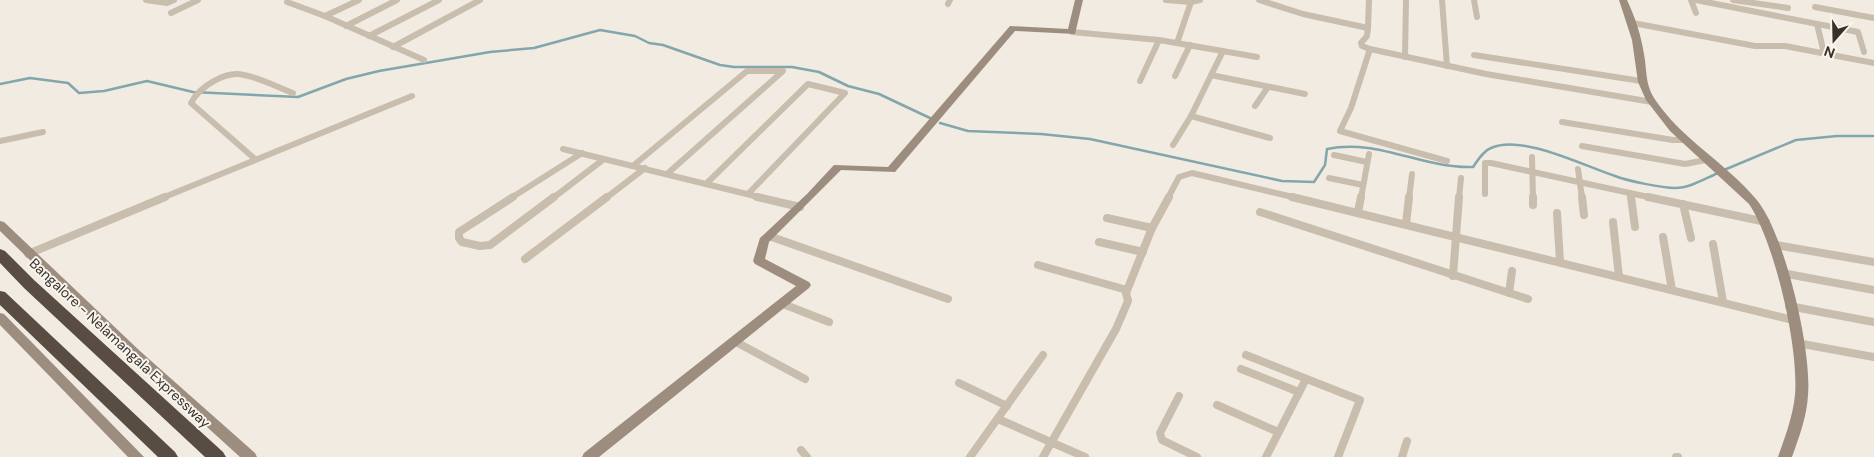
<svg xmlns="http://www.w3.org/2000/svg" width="1874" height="457" viewBox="0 0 1874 457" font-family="'DM Sans',sans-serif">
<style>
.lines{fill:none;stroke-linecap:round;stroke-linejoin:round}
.stream{stroke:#82a6ac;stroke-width:2.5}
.street-far1{stroke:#c9bdad;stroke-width:6}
.street{stroke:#c9bdad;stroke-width:8}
.secondary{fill:#9c8d7f;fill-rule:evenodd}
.highway{fill:#584c43;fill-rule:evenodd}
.labels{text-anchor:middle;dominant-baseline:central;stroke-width:4;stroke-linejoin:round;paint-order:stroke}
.street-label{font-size:14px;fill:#38302b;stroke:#f9f5ed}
</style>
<rect width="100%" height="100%" fill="#f1ebe1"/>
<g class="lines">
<g class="stream">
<path d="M0,84L30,78L68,83L79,93L104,91L147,81L193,92L298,97L346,79L379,71L490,52L534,48L600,30L635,36L649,43L663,45L720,65L734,67H792L819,72L848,86L879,94L930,118"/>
<path d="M940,123L968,131L1041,134L1090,139L1282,181L1314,182L1325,165L1327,149C1377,138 1423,169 1473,167C1478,160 1483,151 1491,148C1522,134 1584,166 1615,176C1628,181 1662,188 1675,188C1690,188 1704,179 1718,173"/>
<path d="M1724,170L1796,140L1837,136H1874"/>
</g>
<g class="street-far1">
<path d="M146,0L167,3L174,0"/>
<path d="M1166,0L1191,2L1200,0"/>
<path d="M1259,0L1303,14L1368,28L1367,36L1361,43L1362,46L1370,49L1486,74L1652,102"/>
<path d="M1442,0L1447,66"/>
<path d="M1474,0L1477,17"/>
<path d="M1691,0L1696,13"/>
<path d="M1696,0L1858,32L1864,52"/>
<path d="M1733,0L1788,8"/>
<path d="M287,2L325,16L424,60"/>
<path d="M948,4L950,0"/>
<path d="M1815,7L1874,18"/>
<path d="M171,13L198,0"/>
<path d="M325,16L359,0"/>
<path d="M1633,23L1755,46H1785L1874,63"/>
<path d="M1817,24L1824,53"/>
<path d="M346,26L397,0"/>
<path d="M1368,28L1369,0"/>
<path d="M1072,32L1159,40L1257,57"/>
<path d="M369,36L439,0"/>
<path d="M1177,43L1191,2"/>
<path d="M393,47L480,0"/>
<path d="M1370,49L1351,108L1340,131L1447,161"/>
<path d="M1474,55L1641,81"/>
<path d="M1405,57L1406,0"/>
<path d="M1211,75L1305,94"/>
<path d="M1175,76L1190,45"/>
<path d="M1140,81L1159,40"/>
<path d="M1255,106L1268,87"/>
<path d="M1191,116L1270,138"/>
<path d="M1562,122L1673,140H1685"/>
<path d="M0,141L43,132"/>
<path d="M1173,145L1191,116L1223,51"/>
<path d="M1582,146L1685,164L1706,160"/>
<path d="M563,149L763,198"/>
<path d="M1334,155L1367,162"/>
<path d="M1532,157L1533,198"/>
<path d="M255,159L191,103C199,87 226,70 244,75C261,78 277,87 293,93"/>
<path d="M634,165L747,71H783L667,174"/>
<path d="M1578,169L1582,198"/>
<path d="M1329,178L1363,185"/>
<path d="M706,184L808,84L845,93L748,194"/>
<path d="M1630,193L1631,198"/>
<path d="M1485,194V163H1491L1653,198"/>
<path d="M162,198L412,96"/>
<path d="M511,198L582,153"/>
<path d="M553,198L604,159"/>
<path d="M606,198L645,168"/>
<path d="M1168,198L1179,177L1192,173L1297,198"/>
<path d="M1361,198L1369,154"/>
<path d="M1409,198L1412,174"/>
<path d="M1459,198L1461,178"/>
</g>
<g class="street">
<path d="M513,197L459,232V238L462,242L480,246L490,245L554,197"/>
<path d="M757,197L800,207"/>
<path d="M1292,197L1793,320"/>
<path d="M1533,197V205"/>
<path d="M1582,197L1584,215"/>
<path d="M1631,197L1635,227"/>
<path d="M1648,197L1766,222"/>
<path d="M1683,204L1691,238"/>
<path d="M1260,212L1528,299"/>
<path d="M1358,212L1361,197"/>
<path d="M1557,213L1560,262"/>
<path d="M1107,218L1152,228"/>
<path d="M1613,222L1619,277"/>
<path d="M1406,224L1409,197"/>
<path d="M769,236L948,299"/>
<path d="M1663,237L1672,290"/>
<path d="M1099,242L1143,252"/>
<path d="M1713,244L1723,302"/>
<path d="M1776,245L1874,262"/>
<path d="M28,254L165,197"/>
<path d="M525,259L607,197"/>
<path d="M1038,265L1127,290"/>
<path d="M1782,273L1874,290"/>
<path d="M1453,276L1459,197"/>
<path d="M1509,293L1512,271"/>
<path d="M783,304L829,322"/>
<path d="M1789,306L1874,322"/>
<path d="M736,342L805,379"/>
<path d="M1797,343L1874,357"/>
<path d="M1246,355L1360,400L1338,457"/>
<path d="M1241,369L1299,392"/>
<path d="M959,383L1007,406"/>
<path d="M1179,396L1160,433L1162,440L1197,457"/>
<path d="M1217,405L1278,432"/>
<path d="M998,419L1085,457"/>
<path d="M801,450L807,457"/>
<path d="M970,457L1043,355"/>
<path d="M1043,457L1116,329L1128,301L1126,293L1152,228L1169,197"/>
<path d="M1266,457L1306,379"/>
<path d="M1402,457L1407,441"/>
<path d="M1676,457H1678"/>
</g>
<g class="secondary">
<path d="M1075,0H1083L1075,34L1015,31L895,172L841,170L769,242L765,259L809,282L811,285L809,288L599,457H582L584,453L796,286L755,264L753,261L760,238L807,194L834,165L888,167L1010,26L1068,29Z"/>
<path d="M1619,0H1627C1635,17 1641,35 1644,54C1647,70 1645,84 1654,98C1681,139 1725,162 1756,199C1785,233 1812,351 1808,395C1807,416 1799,437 1792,457H1778C1785,437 1793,416 1795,395C1799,348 1775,243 1749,204L1670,131L1646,100L1638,82L1632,40Z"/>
<path d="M0,221L4,222L141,352L255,453L257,457H240L131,358L0,231Z"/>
<path d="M0,313L4,314L144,457H128L0,325Z"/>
</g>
<g class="highway">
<path d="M0,249L5,251L34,280L223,452L226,457H205L24,288L0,263Z"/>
<path d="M0,291L5,292L175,452L178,457H158L0,305Z"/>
</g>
</g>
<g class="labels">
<g class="street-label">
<text transform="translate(120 343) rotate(43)">Bangalore - Nelamangala Expressway</text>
</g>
</g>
<g transform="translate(1834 40) rotate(200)" stroke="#f9f5ed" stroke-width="4" paint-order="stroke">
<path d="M0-4L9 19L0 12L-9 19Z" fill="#38302b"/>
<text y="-8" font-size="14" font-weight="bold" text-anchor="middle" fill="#38302b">N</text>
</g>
</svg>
